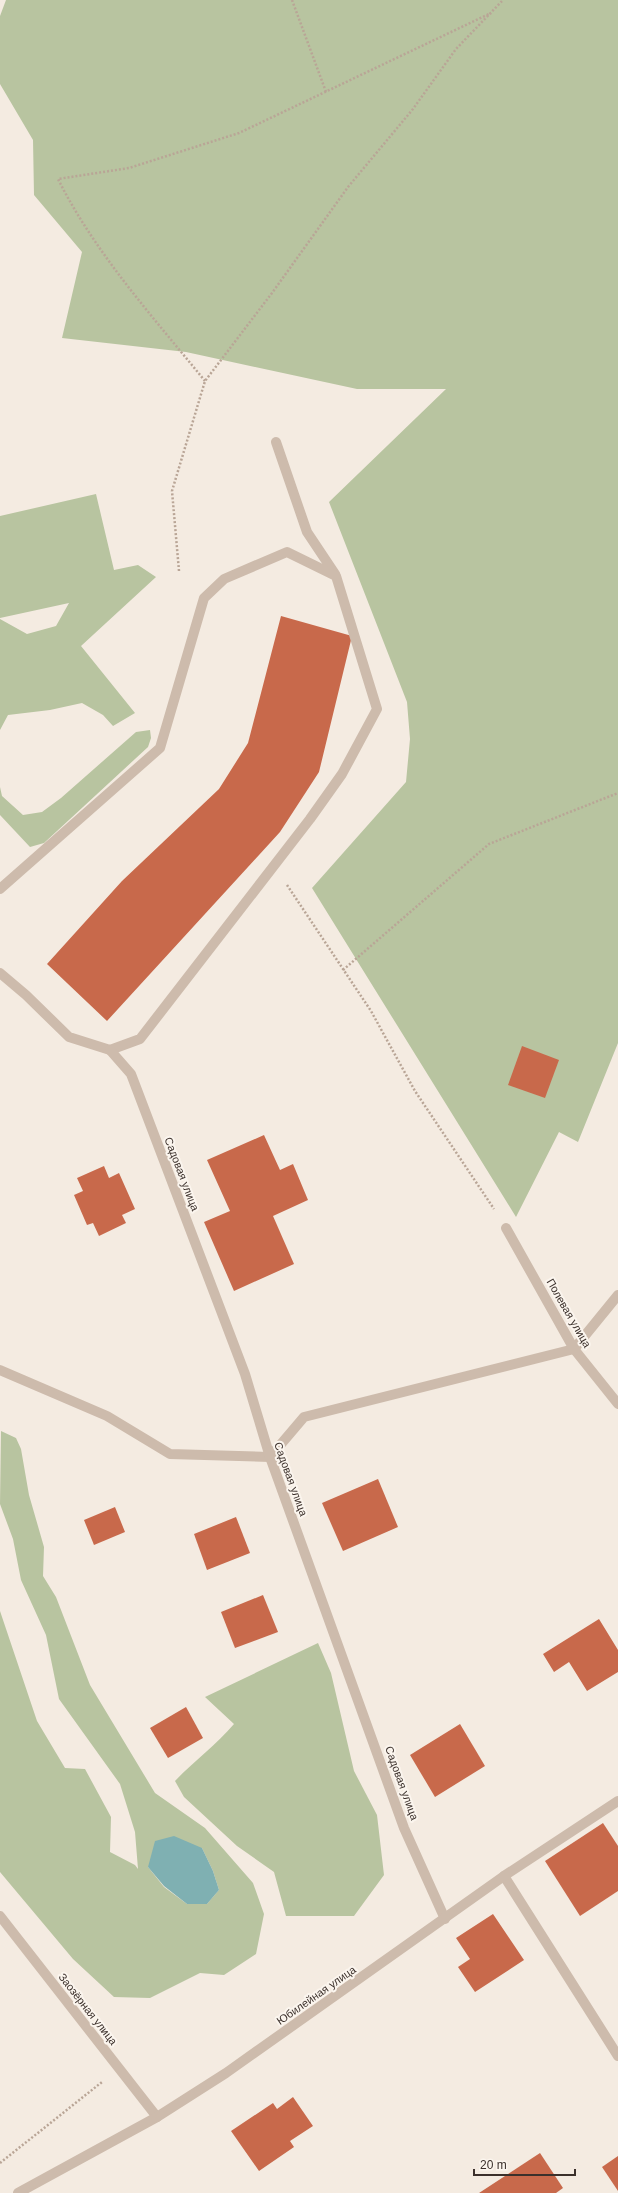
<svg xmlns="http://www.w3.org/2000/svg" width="618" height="2193" viewBox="0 0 618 2193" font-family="Helvetica,sans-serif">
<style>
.green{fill:#b8c4a0;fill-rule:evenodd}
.water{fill:#7fb0b2}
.building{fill:#c8694b}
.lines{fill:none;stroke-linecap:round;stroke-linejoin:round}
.path{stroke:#b9a596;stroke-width:2.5;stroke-dasharray:2 2;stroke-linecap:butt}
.lane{stroke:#cdbbac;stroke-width:10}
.street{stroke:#cdbbac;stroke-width:10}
.labels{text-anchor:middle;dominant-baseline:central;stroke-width:4;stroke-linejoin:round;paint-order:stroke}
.street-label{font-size:11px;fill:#3b302b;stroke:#fbf5ee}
</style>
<rect width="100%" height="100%" fill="#f4ebe1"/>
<g class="green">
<path d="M6,0H618V1043L578,1142L559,1132L516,1217L312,888L406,782L410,739L407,702L329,502L446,389H357L186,352L62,338L82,252L34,195L33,140L0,84V16Z"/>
<path d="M96,494L114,570L138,565L156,577L81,646L135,713L113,726L103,715L82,703L50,710L8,715L0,730V619L27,634L56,626L69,603L0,618V516Z"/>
<path d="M150,730L151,738L148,747L44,843L30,847L0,815V787L2,796L23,815L42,812L61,798L136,732Z"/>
<path d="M1,1431L16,1438L21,1449L29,1495L44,1547L43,1576L56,1597L90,1685L155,1793L205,1828L253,1883L264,1914L256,1954L224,1975L200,1973L150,1998L114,1997L73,1959L0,1872V1611L37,1721L65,1768L85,1769L111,1817L110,1852L135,1865L138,1869L135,1832L120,1784L59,1699L46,1635L21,1580L13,1539L0,1504ZM202,1848L213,1871L219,1890L207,1904H187L164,1887L148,1867Z"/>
<path d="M318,1643L331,1673L354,1771L377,1815L384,1875L354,1916H286L274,1872L237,1846L184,1797L175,1781C194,1761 216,1745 234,1724L205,1697Z"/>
</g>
<path class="water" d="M174,1836L202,1848L213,1871L219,1890L207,1904H187L164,1886L148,1867L155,1841Z"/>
<g class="building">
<path d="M281,616L352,636L319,772L280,832L107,1021L47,964L122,881L219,789L248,743Z"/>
<path d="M522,1046L559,1060L545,1098L508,1085Z"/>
<path d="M264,1135L280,1170L293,1164L308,1200L273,1216L294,1264L234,1291L204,1222L230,1211L207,1160Z"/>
<path d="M104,1166L109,1178L119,1173L135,1209L122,1215L126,1223L99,1236L93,1223L87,1225L74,1195L83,1191L77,1178Z"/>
<path d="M378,1479L398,1527L343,1551L322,1503Z"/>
<path d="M115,1507L125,1532L94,1545L84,1520Z"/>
<path d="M236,1517L250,1553L207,1570L194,1534Z"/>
<path d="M263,1595L278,1632L235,1648L221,1612Z"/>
<path d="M599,1619L618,1650V1672L587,1691L569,1662L554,1672L543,1654Z"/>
<path d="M186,1707L203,1738L168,1758L150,1728Z"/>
<path d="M460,1724L485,1766L435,1797L410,1755Z"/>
<path d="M603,1823L618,1846V1891L580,1916L545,1861Z"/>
<path d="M493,1914L524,1960L475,1992L458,1967L470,1959L456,1938Z"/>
<path d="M293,2097L313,2126L290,2141L294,2147L259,2171L231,2131L273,2103L277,2109Z"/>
<path d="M540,2153L563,2188L556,2193H479Z"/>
<path d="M618,2156V2191L602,2167Z"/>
</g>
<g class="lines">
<g class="path">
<path d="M292,0L326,92"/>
<path d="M205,381C153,317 95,253 58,179L129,168L239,133L491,13"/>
<path d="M179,571L172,491L205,381L272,293L348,187L413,109L456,49L503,0"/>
<path d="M287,885L371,1011L415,1091L494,1209"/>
<path d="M343,970L489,844L618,793"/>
<path d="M0,2163L102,2082"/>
</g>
<g class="lane">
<path d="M276,442L307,532L335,574"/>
<path d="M0,889L160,748L204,598L224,579L287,552L336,576L377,709L342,774L310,819L140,1039L110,1050L69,1037L26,995L0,973"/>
<path d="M0,1370L107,1416L170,1454L270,1457L304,1417L574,1349L618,1295"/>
</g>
<g class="street">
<path d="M110,1050L131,1074L245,1374L270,1457L404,1828L445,1919"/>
<path d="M506,1228L574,1349L618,1404"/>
<path d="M504,1876L618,2056"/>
<path d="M0,1916L157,2117"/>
<path d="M18,2193L157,2117L226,2073L504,1876L618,1801"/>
</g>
</g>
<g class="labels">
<g class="street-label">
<text transform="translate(182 1174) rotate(69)">Садовая улица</text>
<text transform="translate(569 1313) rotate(60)">Полевая улица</text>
<text transform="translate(291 1479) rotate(70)">Садовая улица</text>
<text transform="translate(402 1783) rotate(70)">Садовая улица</text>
<text transform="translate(316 1995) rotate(-35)">Юбилейная улица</text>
<text transform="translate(88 2009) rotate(52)">Заозёрная улица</text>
</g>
</g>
<path d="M474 2169v6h101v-6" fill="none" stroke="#3b302b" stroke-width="2"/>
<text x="480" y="2169" font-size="12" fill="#3b302b" stroke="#fbf5ee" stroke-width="3" paint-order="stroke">20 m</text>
</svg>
